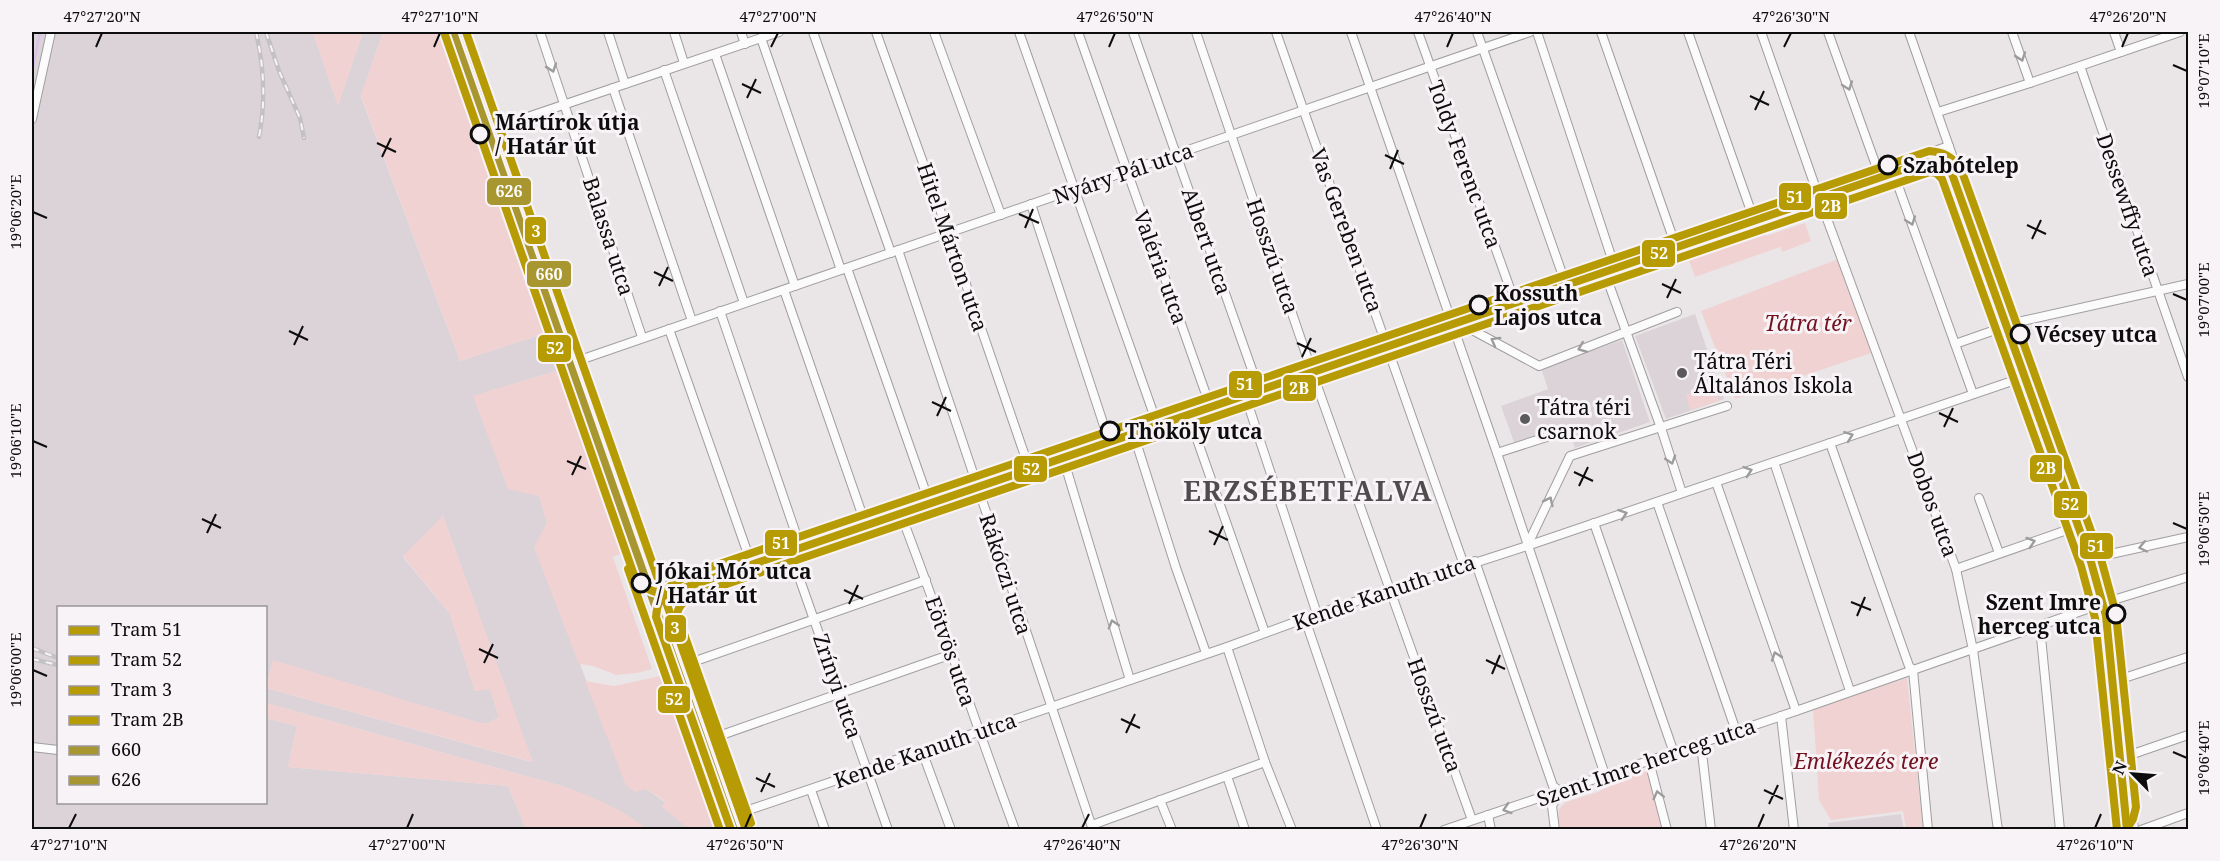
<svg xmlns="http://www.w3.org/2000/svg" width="2220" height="861" viewBox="0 0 2220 861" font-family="'Noto Serif',serif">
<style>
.built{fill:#dcd3d8}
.green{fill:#f1d2d3}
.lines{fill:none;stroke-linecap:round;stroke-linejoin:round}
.stream{stroke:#d8bff0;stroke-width:2}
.minor-casing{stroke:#a09e9f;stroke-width:10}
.major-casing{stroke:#a09e9f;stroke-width:14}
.minor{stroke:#fcfbfc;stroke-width:8}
.major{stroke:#fcfbfc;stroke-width:10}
.rail-casing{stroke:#c3c1c3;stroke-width:4.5}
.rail{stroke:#f8f3f6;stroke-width:2;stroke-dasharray:7;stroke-linecap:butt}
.bus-1-casing{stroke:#f8f3f6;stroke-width:12}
.bus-2-casing{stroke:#f8f3f6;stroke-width:12}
.bus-1{stroke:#a89730;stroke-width:8}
.bus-2{stroke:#a89730;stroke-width:8}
.tram-1-casing{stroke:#f8f3f6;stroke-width:12}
.tram-2-casing{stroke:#f8f3f6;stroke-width:12}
.tram-3-casing{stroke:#f8f3f6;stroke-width:12}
.tram-4-casing{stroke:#f8f3f6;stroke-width:12}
.tram-1{stroke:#b79b04;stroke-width:8}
.tram-2{stroke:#b79b04;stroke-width:8}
.tram-3{stroke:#b79b04;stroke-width:8}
.tram-4{stroke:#b79b04;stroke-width:8}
.oneway{stroke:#9d9c9d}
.ticks{fill:none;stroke:#0e0d0e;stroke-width:2}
.stop-dot{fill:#f8f3f6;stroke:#0e0d0e;stroke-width:3}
.poi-dot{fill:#5b595a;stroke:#f8f3f6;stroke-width:2}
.labels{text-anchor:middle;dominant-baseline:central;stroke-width:6;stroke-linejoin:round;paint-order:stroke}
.stop-label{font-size:21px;font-weight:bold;fill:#0e0d0e;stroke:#f8f3f6;text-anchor:start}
.street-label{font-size:21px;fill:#0e0d0e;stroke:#f8f3f6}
.park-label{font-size:21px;font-style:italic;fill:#731120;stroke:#f8f3f6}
.poi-label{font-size:21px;fill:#0e0d0e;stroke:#f8f3f6;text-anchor:start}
.district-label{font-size:27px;font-weight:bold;letter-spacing:1.5px;fill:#504b4e;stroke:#f8f3f6}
.line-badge{stroke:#f8f3f6;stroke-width:2}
.badge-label{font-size:16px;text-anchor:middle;font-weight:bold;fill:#fff}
.neatline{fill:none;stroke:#0e0d0e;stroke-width:2}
.ticks-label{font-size:15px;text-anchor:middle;fill:#0e0d0e}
</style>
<rect width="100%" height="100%" fill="#eae6e8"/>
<g class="built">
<path d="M32,32H313L338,105L363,32H383L361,97L460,361L552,331L566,368L474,396L539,495L547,523L535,547L626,784L646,789L665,802L689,829H647L618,811L593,798L565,787L266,703V688L532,762L443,516L403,557L450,614L475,691L490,688L499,717L489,723H480L273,661L266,687V608H58V802H266V718L297,726L288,767L508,786L526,829H32Z"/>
<path d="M1695,314L1724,399L1666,419L1635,336Z"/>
<path d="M1622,340L1650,422L1575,448L1567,426L1515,445L1501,406L1548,389L1541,368Z"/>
<path d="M1901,814L1904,829H1829L1828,823Z"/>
</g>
<g class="green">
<path d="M313,32H363L338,106Z"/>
<path d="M383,32H448L552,331L460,361L361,96Z"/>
<path d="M1760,220L1766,236L1805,223L1811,241L1782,252L1780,247L1695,277L1684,247Z"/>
<path d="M1841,258L1871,353L1735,399L1701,311Z"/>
<path d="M566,368L630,550L613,557L652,669L637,673L616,675L593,666L579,664L534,547L547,523L539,496L508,489L473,396Z"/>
<path d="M1713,386L1719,401L1690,410L1686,395Z"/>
<path d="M443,516L533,762L266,688L273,660L480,723H489L499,717L490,689L475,691L450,614L403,556Z"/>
<path d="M674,673L728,826L716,829H689L662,807L665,801L646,789L635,792L626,785L585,681L614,686Z"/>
<path d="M1907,678L1923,829H1906L1903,811L1831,820L1819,800L1813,709Z"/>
<path d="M266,703L565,787C594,797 623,810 647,829H526L508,786L288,767L297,726L266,718Z"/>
<path d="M1647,771L1662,829H1561L1558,819L1559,809L1566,802L1598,792L1611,785L1618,778Z"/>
</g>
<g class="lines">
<path class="stream" d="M32,73L40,32"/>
<g class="minor-casing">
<g id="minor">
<path d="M540,32L642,337"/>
<path d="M608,32L625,84"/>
<path d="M674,32L684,63"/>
<path d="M741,32L745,44"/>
<path d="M813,32L891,253"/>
<path d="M876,32L948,232L1027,462"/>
<path d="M934,32L1001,215"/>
<path d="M1019,32L1155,418"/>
<path d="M1078,32L1208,400"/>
<path d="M1133,32L1257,384"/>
<path d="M1196,32L1309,363L1472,820"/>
<path d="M1276,32L1464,565"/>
<path d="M1351,32L1497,453L1605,775"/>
<path d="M1418,32L1513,297"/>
<path d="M1477,32L1564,279"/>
<path d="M1537,32L1613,262"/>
<path d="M1601,32L1674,241"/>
<path d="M1688,32L1752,214"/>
<path d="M1761,32L1816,189L1956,569L1973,650L1998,830"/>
<path d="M1828,32L1878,171"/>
<path d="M1909,32L2011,324L2097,557L2110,601L2134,830"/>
<path d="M2012,32L2030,83"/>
<path d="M2114,32L2121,52"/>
<path d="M761,38L841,270"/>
<path d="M715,54L795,286"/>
<path d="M2080,66L2188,377"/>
<path d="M664,70L744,303"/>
<path d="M613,88L692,321"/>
<path d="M1938,112L2030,83L2180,32"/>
<path d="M32,119L51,32"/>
<path d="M498,127L779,32"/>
<path d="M1891,166L1973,394"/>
<path d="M1031,204L1107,435"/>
<path d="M898,250L1093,830"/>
<path d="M1602,265L1661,428L1682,493"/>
<path d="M847,268L927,496"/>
<path d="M784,290L863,517"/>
<path d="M720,311L798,540"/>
<path d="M1450,318L1539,366L1677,312"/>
<path d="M669,329L749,557"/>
<path d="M1955,344L2018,322L2188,284"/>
<path d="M580,360L1530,32"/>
<path d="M1243,389L1317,614"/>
<path d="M1186,408L1265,633"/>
<path d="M1131,426L1176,568L1206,653"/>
<path d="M1830,443L1909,666L1913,670L1928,830"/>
<path d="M1061,451L1130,680"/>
<path d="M1497,453L1556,434L1564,433"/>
<path d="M1774,462L1850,691"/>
<path d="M1716,482L1796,711"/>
<path d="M1979,498L1999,553"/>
<path d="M1657,502L1736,731"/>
<path d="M898,507C939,613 975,722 1015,830"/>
<path d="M1594,523L1674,753"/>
<path d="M787,543L888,830"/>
<path d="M1527,546L1570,456L1727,406"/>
<path d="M2097,557L2188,537"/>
<path d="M1475,561L1553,786L1560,791"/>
<path d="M1956,569L2084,524"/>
<path d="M659,589L863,517L1471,312L1949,146"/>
<path d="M1305,619L1377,830"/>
<path d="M2040,627L2060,830"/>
<path d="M1227,647L1265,762L1292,830"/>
<path d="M687,664L926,580"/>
<path d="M2118,680L2188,657"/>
<path d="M1781,716L1794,830"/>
<path d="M713,738L952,654"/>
<path d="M1701,744L1711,830"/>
<path d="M32,747L58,750"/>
<path d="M922,751L951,830"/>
<path d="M2127,756L2188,735"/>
<path d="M1649,761L1667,830"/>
<path d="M1227,776L1245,830"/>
<path d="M811,790L825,830"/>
<path d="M1160,800L1172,830"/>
<path d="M740,813L1227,647L1317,614L1527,546L2030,375"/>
<path d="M1488,815L1491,830"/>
<path d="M1092,825L1265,762"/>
<path d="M1444,830L1796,711L2110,601L2188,577"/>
<path d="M1555,830L1552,806L1560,791"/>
<path d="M2141,830L2188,813"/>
</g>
</g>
<g class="major-casing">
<path id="major" d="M464,32L745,830"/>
</g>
<use href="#minor" class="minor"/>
<use href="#major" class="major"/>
<g class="rail-casing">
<g id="rail">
<path d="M256,32C264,67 266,101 259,137"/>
<path d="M266,32L279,71L300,118L304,138"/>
<path d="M32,648L58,658"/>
<path d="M32,659L58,665"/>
</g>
</g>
<use href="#rail" class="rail"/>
<g class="bus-1-casing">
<path id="bus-1" d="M464,32L745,830"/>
</g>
<g class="bus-2-casing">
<path id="bus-2" d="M454,35L734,830"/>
</g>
<use href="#bus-1" class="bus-1"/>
<use href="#bus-2" class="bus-2"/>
<g class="tram-1-casing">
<path id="tram-1" d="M731,830L656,617C658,586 679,579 705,569L1929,151C1944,152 1953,157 1961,169L2101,559L2116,614L2136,807L2133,819L2126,830"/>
</g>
<g class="tram-2-casing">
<g id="tram-2">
<path d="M445,35L634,575C643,589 656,595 672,592L1925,162L1941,164L1952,174L2091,562L2106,616L2127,830"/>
<path d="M628,569L720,830"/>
</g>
</g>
<g class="tram-3-casing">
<path id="tram-3" d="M466,32L745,827"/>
</g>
<g class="tram-4-casing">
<path id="tram-4" d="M751,823L677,614C680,598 699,594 712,589L1930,172L1936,173L1942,179L2081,566L2095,618L2117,830"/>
</g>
<use href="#tram-1" class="tram-1"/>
<use href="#tram-2" class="tram-2"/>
<use href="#tram-3" class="tram-3"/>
<use href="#tram-4" class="tram-4"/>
</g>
<defs><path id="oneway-chevron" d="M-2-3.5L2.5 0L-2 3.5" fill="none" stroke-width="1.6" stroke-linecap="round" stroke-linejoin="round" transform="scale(1.5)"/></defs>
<g class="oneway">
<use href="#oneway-chevron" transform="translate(2021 57) rotate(71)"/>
<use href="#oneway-chevron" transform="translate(552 68) rotate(71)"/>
<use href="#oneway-chevron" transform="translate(1848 86) rotate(70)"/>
<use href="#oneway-chevron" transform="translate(1911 221) rotate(70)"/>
<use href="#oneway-chevron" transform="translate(1495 341) rotate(-151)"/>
<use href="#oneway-chevron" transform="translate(1582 348) rotate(158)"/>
<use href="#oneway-chevron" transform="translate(1849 436) rotate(-20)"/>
<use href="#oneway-chevron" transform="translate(1671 460) rotate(72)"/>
<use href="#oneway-chevron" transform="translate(1748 471) rotate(-19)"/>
<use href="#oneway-chevron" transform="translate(1549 501) rotate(-64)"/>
<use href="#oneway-chevron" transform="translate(1623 514) rotate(-19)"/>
<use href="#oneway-chevron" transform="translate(2031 542) rotate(-18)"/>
<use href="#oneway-chevron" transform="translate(2143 547) rotate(168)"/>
<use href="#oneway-chevron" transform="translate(1113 624) rotate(-107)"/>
<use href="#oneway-chevron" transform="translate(1776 656) rotate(-109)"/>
<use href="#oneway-chevron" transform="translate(1658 795) rotate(-104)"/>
<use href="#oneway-chevron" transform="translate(1507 809) rotate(162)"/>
</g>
<path class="ticks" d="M96,47L102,33M434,47L440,33M771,47L778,33M1109,47L1115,33M1447,47L1453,33M1784,47L1791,33M2122,47L2128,33M2173,65L2187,71M742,84L761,93M1750,96L1769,105M747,98L756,79M1755,110L1764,91M377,143L396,152M1385,155L1404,164M382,157L391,138M1390,169L1398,150M33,212L47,218M1019,214L1039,223M2027,225L2046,234M1025,228L1033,209M2032,239L2041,220M654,272L673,281M1662,284L1681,293M659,286L668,267M2173,294L2187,300M1667,298L1676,279M289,331L308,340M1297,343L1316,352M294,345L303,326M1302,357L1311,338M932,402L951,411M1939,413L1958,422M937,416L946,397M1944,427L1953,408M33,441L47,447M567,461L586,469M1574,472L1593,481M572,475L581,456M1579,486L1588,467M202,519L221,528M2173,523L2187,529M1209,531L1228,540M207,533L216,514M1214,545L1223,526M844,590L863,599M1851,602L1871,610M849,604L858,585M1857,616L1865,597M479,649L498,658M1486,660L1505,669M484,663L493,644M33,670L47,676M1492,674L1500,655M1121,719L1140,728M1126,733L1135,714M2173,752L2187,758M756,778L775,787M1764,790L1783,799M761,792L770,773M1769,804L1778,785M69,828L76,814M407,828L413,814M745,828L751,814M1082,828L1089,814M1420,828L1426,814M1758,828L1764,814M2095,828L2101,814"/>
<g class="stop-dot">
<circle cx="480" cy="134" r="9"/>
<circle cx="1888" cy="165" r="9"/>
<circle cx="1479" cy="305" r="9"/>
<circle cx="2020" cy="334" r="9"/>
<circle cx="1110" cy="431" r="9"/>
<circle cx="641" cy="583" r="9"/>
<circle cx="2116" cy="614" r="9"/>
</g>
<g class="poi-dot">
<circle cx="1682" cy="373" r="6"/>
<circle cx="1525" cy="419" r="6"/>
</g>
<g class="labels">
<g class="stop-label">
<text x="495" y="122">Mártírok útja<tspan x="495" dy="24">/ Határ út</tspan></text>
<text x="1903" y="165">Szabótelep</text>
<text x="1494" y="293">Kossuth<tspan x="1494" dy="24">Lajos utca</tspan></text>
<text x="2035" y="334">Vécsey utca</text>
<text x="1125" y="431">Thököly utca</text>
<text x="656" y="571">Jókai Mór utca<tspan x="656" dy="24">/ Határ út</tspan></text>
<text x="2101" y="602" text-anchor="end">Szent Imre<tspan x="2101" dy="24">herceg utca</tspan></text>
</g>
<g class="street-label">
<text transform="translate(1465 164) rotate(70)">Toldy Ferenc utca</text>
<text transform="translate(1123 173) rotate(-19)">Nyáry Pál utca</text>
<text transform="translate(2128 205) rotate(71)">Dessewffy utca</text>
<text transform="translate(1347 230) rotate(70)">Vas Gereben utca</text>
<text transform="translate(609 236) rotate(72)">Balassa utca</text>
<text transform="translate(1207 241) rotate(71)">Albert utca</text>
<text transform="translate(953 247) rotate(71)">Hitel Márton utca</text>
<text transform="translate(1273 256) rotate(71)">Hosszú utca</text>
<text transform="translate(1161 267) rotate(70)">Valéria utca</text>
<text transform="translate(1933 504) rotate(70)">Dobos utca</text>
<text transform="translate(1006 574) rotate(72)">Rákóczi utca</text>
<text transform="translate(1384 592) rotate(-19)">Kende Kanuth utca</text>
<text transform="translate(951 651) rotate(71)">Eötvös utca</text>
<text transform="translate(838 686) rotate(71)">Zrínyi utca</text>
<text transform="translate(1435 715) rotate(70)">Hosszú utca</text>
<text transform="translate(925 750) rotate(-19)">Kende Kanuth utca</text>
<text transform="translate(1646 762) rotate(-19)">Szent Imre herceg utca</text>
</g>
<g class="park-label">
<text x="1808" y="323">Tátra tér</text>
<text x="1866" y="761">Emlékezés tere</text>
</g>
<g class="poi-label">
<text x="1694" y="361">Tátra Téri<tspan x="1694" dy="24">Általános Iskola</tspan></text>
<text x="1537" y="407">Tátra téri<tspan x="1537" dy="24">csarnok</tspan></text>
</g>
<g class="district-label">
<text x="1308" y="490">ERZSÉBETFALVA</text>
</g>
</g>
<g class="line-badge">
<rect x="486" y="177" width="46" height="29" rx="6" fill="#a89730"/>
<rect x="1778" y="182" width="34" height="29" rx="6" fill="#b79b04"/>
<rect x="1814" y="192" width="34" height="28" rx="6" fill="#b79b04"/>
<rect x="524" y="216" width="23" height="29" rx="6" fill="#b79b04"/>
<rect x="1641" y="239" width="35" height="29" rx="6" fill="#b79b04"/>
<rect x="526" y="260" width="46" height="28" rx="6" fill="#a89730"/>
<rect x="537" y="334" width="35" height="29" rx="6" fill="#b79b04"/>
<rect x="1228" y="370" width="35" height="29" rx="6" fill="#b79b04"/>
<rect x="1282" y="374" width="35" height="28" rx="6" fill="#b79b04"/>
<rect x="2029" y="454" width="34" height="29" rx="6" fill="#b79b04"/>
<rect x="1013" y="455" width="35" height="28" rx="6" fill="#b79b04"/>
<rect x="2053" y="490" width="35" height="29" rx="6" fill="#b79b04"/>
<rect x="764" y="529" width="34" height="28" rx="6" fill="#b79b04"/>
<rect x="2079" y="532" width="35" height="28" rx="6" fill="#b79b04"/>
<rect x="664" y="614" width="23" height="29" rx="6" fill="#b79b04"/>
<rect x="657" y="685" width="34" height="29" rx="6" fill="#b79b04"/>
</g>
<g class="badge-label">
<text x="509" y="197">626</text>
<text x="1795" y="203">51</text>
<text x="1831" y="212">2B</text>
<text x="536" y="237">3</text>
<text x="1659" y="259">52</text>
<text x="549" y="280">660</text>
<text x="555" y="354">52</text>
<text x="1245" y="390">51</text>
<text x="1299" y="394">2B</text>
<text x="2046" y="474">2B</text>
<text x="1031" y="475">52</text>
<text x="2070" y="510">52</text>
<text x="781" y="549">51</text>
<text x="2096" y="552">51</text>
<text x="675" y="634">3</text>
<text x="674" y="705">52</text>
</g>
<rect width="2220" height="861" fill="none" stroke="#f8f3f6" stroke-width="66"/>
<rect x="57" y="606" width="210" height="198" fill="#f8f3f6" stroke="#9a9799" stroke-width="1.5"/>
<rect x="69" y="626" width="30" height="9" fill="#b79b04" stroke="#9a9799" stroke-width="1.5"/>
<text x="111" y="636" font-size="18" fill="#0e0d0e">Tram 51</text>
<rect x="69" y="656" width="30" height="9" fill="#b79b04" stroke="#9a9799" stroke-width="1.5"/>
<text x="111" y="666" font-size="18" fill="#0e0d0e">Tram 52</text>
<rect x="69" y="686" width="30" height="9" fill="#b79b04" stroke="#9a9799" stroke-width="1.5"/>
<text x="111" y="696" font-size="18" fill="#0e0d0e">Tram 3</text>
<rect x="69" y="716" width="30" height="9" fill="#b79b04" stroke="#9a9799" stroke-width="1.5"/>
<text x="111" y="726" font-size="18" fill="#0e0d0e">Tram 2B</text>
<rect x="69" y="746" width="30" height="9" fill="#a89730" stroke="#9a9799" stroke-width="1.5"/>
<text x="111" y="756" font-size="18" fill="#0e0d0e">660</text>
<rect x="69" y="776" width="30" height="9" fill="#a89730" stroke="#9a9799" stroke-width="1.5"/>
<text x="111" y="786" font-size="18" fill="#0e0d0e">626</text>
<g transform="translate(2133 774) rotate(295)" stroke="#f8f3f6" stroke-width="4.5" paint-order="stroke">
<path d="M0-4.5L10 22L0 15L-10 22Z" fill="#0e0d0e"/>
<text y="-9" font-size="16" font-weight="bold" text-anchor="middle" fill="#0e0d0e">N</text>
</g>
<rect x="33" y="33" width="2154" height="795" class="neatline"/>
<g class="ticks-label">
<text x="102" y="22">47°27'20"N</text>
<text x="440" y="22">47°27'10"N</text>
<text x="778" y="22">47°27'00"N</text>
<text x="1115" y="22">47°26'50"N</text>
<text x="1453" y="22">47°26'40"N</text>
<text x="1791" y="22">47°26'30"N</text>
<text x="2128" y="22">47°26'20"N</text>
<text transform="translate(2204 71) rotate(-90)" y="5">19°07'10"E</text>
<text transform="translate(16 212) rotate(-90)" y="5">19°06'20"E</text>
<text transform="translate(2204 300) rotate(-90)" y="5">19°07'00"E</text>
<text transform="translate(16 441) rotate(-90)" y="5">19°06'10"E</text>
<text transform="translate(2204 529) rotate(-90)" y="5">19°06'50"E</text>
<text transform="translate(16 670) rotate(-90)" y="5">19°06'00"E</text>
<text transform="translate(2204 758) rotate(-90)" y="5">19°06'40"E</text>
<text x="69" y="850">47°27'10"N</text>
<text x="407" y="850">47°27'00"N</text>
<text x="745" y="850">47°26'50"N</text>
<text x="1082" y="850">47°26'40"N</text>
<text x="1420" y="850">47°26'30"N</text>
<text x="1758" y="850">47°26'20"N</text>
<text x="2095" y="850">47°26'10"N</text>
</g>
</svg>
